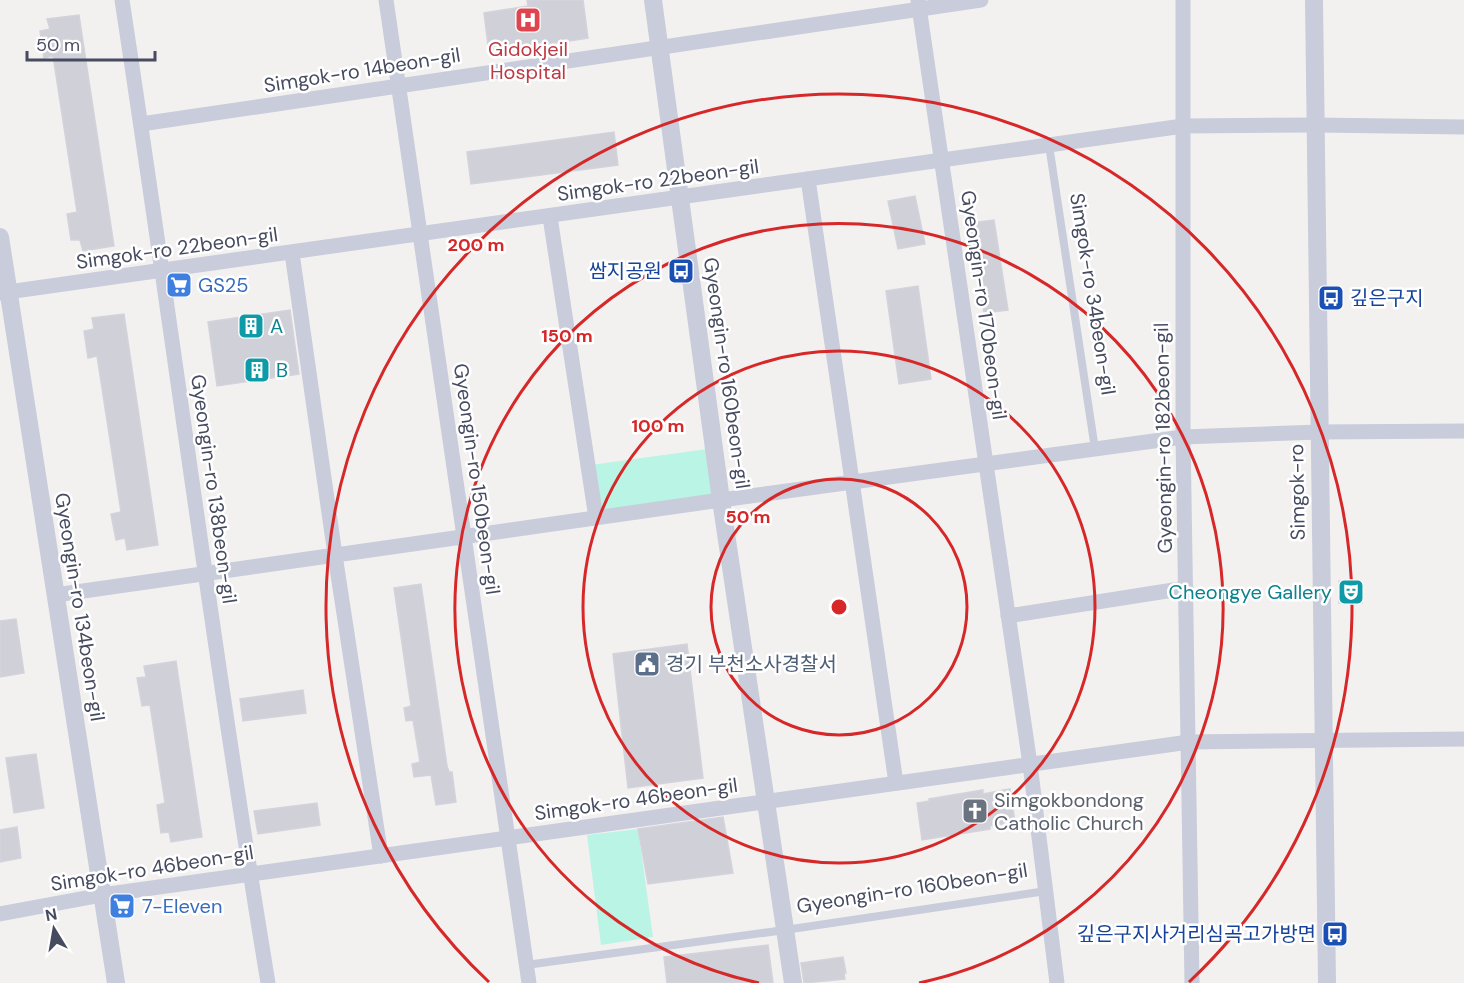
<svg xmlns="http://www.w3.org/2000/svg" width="1464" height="983" viewBox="0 0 1464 983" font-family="'DM Sans','Noto Sans KR',sans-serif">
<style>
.green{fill:#baf4e4}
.building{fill:#cfd0d8;stroke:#d4d3dc;stroke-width:1.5}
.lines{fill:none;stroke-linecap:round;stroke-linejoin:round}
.service{stroke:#c8ccdb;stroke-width:8}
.minor{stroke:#c8ccdb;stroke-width:15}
.tertiary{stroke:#c8ccdb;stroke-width:18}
.ring{fill:none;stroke:#d62828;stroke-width:3}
.labels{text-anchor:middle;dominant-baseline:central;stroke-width:5;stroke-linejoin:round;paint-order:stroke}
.health-label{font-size:20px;fill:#be3a42;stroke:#fff}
.street-label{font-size:20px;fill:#464b60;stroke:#fff}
.transit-label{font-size:20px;fill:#164399;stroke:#fff;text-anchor:end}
.shop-label{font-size:20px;fill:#366cbe;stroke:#fff;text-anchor:start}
.culture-label{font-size:20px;fill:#0d838f;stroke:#fff;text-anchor:start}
.service-label{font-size:20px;fill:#4e5e75;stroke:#fff;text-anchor:start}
.worship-label{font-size:20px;fill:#5b616d;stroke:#fff;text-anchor:start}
.centre{fill:#d62828;stroke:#fff;stroke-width:3}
.ring-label{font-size:18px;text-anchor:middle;font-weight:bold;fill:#d62828;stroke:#fff;stroke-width:5;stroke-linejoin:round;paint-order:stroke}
</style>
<rect width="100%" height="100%" fill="#f3f1f0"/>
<g class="green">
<path d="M707,449L714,497L599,512L591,465Z"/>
<path d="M638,829L653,937L601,945L587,835Z"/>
</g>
<g class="building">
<path d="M527,0H583L588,38L489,53L484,13L528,6Z"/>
<path d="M79,15L114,246L83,251L80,240H71L67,214L77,212L53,56L44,58L40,31L50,29L47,19Z"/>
<path d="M614,132L618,165L471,184L467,152Z"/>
<path d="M915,196L925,244L898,249L888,201Z"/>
<path d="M994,220L1008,310L984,313L970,223Z"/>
<path d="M918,286L931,379L899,384L886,291Z"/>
<path d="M290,310L299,374L217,386L208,322Z"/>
<path d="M124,314L158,545L127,550L125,538L116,540L111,514L121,512L97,356L88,358L84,331L94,329L92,318Z"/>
<path d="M1339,581H1361L1362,603H1339Z"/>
<path d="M421,584L447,766L449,772H452L456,802L436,805L431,775L414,777L412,764L420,762L413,720L406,721L404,708L411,706L394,588Z"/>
<path d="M16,619L24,673L0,677V621Z"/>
<path d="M687,644L703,778L628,788L613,654Z"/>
<path d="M176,661L202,837L171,842L169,832L161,833L157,805L165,803L150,705L142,706L137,678L146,677L144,666Z"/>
<path d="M303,690L306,713L243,721L240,699Z"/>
<path d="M36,754L44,808L14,813L6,758Z"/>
<path d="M1010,789L1015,822L990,826V829L922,840L917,803L929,801V799L983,790V794Z"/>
<path d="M317,803L320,825L258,834L254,811Z"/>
<path d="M723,817L733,873L648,884L638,829Z"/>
<path d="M17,827L21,858L0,862V830Z"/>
<path d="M768,945L773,983H667L664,957Z"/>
<path d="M843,957L846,973H844L845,979L804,983L801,963Z"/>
</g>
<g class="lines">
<g class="service">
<path d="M1049,145L1095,449"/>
<path d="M526,965L785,930L1046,891"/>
</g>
<g class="minor">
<path d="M122,0C172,327 214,656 268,983"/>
<path d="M386,0L529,983"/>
<path d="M918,0L1030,764L1057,983"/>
<path d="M1183,0V437L1192,983"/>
<path d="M141,124L981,0"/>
<path d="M808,179L896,783"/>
<path d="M550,217L596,518"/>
<path d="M292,253L335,555L381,856"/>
<path d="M0,293L1183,126L1316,125L1464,127"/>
<path d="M55,595L721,500L1183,437L1319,432L1464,431"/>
<path d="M1008,616L1186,588"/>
<path d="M0,914L102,895L1189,742L1464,739"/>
</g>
<g class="tertiary">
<path d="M653,0L721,500L793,983"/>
<path d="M1314,0L1327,983"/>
<path d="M0,237L116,983"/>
</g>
</g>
<g class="ring">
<circle cx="839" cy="607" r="128"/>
<circle cx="839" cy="607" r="256"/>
<path d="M759 983A384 384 0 1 1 919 983"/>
<path d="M489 982A513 513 0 1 1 1189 982"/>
</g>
<defs>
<g id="hospital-square" transform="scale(1.35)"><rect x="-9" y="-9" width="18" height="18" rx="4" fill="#e0444e" stroke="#fff"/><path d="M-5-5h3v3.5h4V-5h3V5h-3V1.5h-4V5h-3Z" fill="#fff"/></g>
<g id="bus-square" transform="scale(1.35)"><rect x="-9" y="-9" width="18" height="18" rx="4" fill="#1a4fb4" stroke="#fff"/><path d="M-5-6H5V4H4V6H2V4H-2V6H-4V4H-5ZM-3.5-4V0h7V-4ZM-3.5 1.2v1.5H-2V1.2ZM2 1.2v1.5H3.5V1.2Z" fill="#fff"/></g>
<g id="supermarket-square" transform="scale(1.35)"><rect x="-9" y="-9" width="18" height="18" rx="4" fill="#3f7fe0" stroke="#fff"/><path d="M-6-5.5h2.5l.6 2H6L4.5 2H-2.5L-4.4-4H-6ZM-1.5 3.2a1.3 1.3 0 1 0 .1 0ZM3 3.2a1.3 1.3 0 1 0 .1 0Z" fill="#fff"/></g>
<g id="building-square" transform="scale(1.35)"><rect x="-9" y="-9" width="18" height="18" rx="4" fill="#0f9aa8" stroke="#fff"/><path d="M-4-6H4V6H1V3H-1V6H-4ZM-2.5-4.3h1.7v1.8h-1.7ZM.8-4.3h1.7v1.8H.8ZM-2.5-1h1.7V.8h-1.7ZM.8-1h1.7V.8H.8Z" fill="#fff"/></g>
<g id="theatre-square" transform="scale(1.35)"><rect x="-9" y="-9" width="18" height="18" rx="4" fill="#0f9aa8" stroke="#fff"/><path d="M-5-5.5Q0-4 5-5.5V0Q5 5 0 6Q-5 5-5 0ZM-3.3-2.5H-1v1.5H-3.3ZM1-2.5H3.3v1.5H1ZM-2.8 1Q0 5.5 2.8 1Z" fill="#fff"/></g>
<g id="civic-square" transform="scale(1.35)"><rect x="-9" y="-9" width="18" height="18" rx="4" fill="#5c6f8a" stroke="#fff"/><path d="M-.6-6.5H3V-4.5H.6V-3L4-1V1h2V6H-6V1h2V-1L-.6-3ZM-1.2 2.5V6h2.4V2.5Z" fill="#fff"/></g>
<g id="church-square" transform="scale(1.35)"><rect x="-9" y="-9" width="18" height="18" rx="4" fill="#6b7280" stroke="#fff"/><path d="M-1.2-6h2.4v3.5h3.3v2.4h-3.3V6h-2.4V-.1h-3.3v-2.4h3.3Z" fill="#fff"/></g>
</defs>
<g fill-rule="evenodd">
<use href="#hospital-square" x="528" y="20"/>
<use href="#bus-square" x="681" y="271"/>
<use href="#supermarket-square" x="179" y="285"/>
<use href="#bus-square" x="1331" y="298"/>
<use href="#building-square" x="251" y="326"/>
<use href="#building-square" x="257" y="370"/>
<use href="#theatre-square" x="1351" y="592"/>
<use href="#civic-square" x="647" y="664"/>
<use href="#church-square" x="975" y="811"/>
<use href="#supermarket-square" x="122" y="906"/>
<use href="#bus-square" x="1335" y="934"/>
</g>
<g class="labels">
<g class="health-label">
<text x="528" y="49">Gidokjeil<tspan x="528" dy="23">Hospital</tspan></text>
</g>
<g class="street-label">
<text transform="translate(362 70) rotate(-9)">Simgok-ro 14beon-gil</text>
<text transform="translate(658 180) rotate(-8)">Simgok-ro 22beon-gil</text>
<text transform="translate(177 248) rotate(-8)">Simgok-ro 22beon-gil</text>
<text transform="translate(1093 294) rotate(81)">Simgok-ro 34beon-gil</text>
<text transform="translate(984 305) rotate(82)">Gyeongin-ro 170beon-gil</text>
<text transform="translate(727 373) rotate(82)">Gyeongin-ro 160beon-gil</text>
<text transform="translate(1163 438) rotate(-91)">Gyeongin-ro 182beon-gil</text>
<text transform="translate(477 479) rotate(82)">Gyeongin-ro 150beon-gil</text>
<text transform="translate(214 489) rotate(82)">Gyeongin-ro 138beon-gil</text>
<text transform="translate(1297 492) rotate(-91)">Simgok-ro</text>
<text transform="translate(80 607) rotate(81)">Gyeongin-ro 134beon-gil</text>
<text transform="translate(636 799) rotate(-8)">Simgok-ro 46beon-gil</text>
<text transform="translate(152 868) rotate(-9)">Simgok-ro 46beon-gil</text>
<text transform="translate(912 888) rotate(-9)">Gyeongin-ro 160beon-gil</text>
</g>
<g class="transit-label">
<text x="662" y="271">쌈지공원</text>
<text x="1350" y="298" text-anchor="start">깊은구지</text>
<text x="1316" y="934">깊은구지사거리심곡고가방면</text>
</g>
<g class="shop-label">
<text x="198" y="285">GS25</text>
<text x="142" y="906">7-Eleven</text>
</g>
<g class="culture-label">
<text x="270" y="326">A</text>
<text x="276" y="370">B</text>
<text x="1332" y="592" text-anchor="end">Cheongye Gallery</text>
</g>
<g class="service-label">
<text x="666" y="664">경기 부천소사경찰서</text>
</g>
<g class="worship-label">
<text x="994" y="800">Simgokbondong<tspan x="994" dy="23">Catholic Church</tspan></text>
</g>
</g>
<circle cx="839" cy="607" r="9" class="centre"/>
<g class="ring-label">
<text x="476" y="251">200 m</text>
<text x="567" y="342">150 m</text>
<text x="658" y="432">100 m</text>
<text x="748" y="523">50 m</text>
</g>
<g transform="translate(54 929) rotate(349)" stroke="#ffffff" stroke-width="4.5" paint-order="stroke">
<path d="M0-4.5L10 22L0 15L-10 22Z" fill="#464b60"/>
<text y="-9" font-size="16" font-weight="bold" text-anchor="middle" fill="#464b60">N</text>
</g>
<path d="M27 51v9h128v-9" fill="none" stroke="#464b60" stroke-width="3"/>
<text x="36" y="51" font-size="18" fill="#464b60" stroke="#ffffff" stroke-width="4.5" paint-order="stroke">50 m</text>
</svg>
